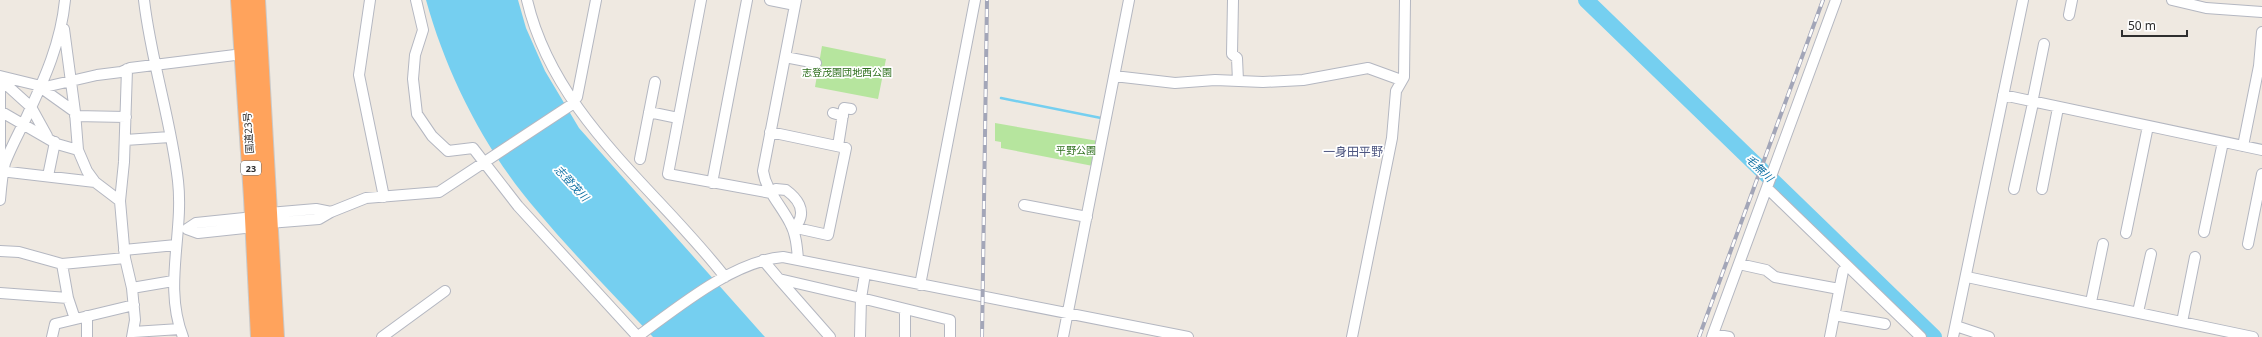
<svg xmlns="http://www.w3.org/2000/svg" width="2262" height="337" font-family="'Noto Sans','Noto Sans JP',sans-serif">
  <rect width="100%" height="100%" fill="#efe9e1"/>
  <path fill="#b6e59e" d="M822,46L886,59L878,99L815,87Z
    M995,123L1098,141L1093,166L1001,148V142L995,141Z"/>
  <path fill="#75cff0" d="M426,0H518L526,28L545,71L579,128L765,337H653C615,296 574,255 538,212C486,152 447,76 426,0Z"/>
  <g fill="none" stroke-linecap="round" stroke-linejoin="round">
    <path stroke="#75cff0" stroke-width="2.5" d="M1001,98L1101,118"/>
    <path stroke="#75cff0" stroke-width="16" d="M1586,0L1934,337"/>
    <g stroke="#b4b7c1" stroke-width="12">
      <path id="street" d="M144,0C151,61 171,120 178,181C184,234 163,286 183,337
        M370,0L359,75L384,197
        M416,0L423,30L415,55L413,79L417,114L432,136L448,151L473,148L518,206L638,337
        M527,0C554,116 656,188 725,277
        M701,0L668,174L771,193L776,189L786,190C797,198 806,210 798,223L792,227
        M770,0L795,5
        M796,0L763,171C766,191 781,205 790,223C796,234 797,247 798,259
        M1233,0L1232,54L1237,58L1238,81
        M2172,0L2206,8L2262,12
        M2069,15L2072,0
        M64,29L75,112L78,150L87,171L95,182L120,201
        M785,57L816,63
        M127,69L124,162L120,201L125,258L132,288L173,281
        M0,76L45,87L97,75L121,72L130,68L243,54
        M1114,76L1175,83L1215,80L1263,82L1303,80L1368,68L1401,80
        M0,79L31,107L47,136
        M0,83V164L3,169
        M40,87L75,112
        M2003,95L2262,150
        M2032,103L2044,44
        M0,111L57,144L78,150
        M649,112L678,118
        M833,113L843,116
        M75,116L126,117
        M770,132L846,148L828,235L792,227
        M125,140L170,137
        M838,146L844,108L851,109
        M2243,146L2259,66L2262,32
        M640,159L655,82
        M0,171L95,182
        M48,176L55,142
        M712,183L747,0
        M1767,188L1921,337
        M2014,189L2033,103
        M2042,189L2058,108
        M0,200C1,188 2,175 5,163C11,147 20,131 27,116C45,78 61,42 65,0
        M1024,205L1087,217
        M269,213L316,209L331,212
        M269,223L319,219L331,212L366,198L439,192L571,105L577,97L596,0
        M187,229L196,223L254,217
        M187,229L198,233L254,227
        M2204,232L2223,142
        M2126,233L2148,126
        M2248,244L2262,174
        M124,250L176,245
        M0,251L19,252L62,264L125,258
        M763,260L779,279
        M62,264L68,298L75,319
        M1739,264L1766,270L1775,277L1839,289
        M865,274L861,298L950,320V337
        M1967,277L2253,337
        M920,285L975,0
        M132,288L135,320L132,337
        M0,293L68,298
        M2091,302L2103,244
        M905,310V337
        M2138,312L2151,254
        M1834,315L1885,324
        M87,316V337
        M2182,322L2195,257
        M1956,326L1989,337
        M133,332L180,329
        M1713,334L1836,0
        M52,337L55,324L134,305
        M382,337L445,291
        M637,337C677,308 733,261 783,257L1188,337
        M830,337L779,279L861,298L860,337
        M1063,337L1129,0
        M1352,337L1392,138L1396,91L1404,77L1405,0
        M1712,337L1713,334L1729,337
        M1830,337L1843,271
        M1953,337L2023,0"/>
    </g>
    <g stroke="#c9c9c9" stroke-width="20">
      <path id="highway" d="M240,0L253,198L260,337
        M256,0L275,337"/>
    </g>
    <use href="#street" stroke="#fff" stroke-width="10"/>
    <use href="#highway" stroke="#ffa35c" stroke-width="18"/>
    <g stroke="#a3a6b8" stroke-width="4">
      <path id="rail" d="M982,337L987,0
        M1699,337L1823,0"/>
    </g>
    <use href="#rail" stroke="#fff" stroke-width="2.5" stroke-dasharray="8" stroke-linecap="butt"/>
  </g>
  <g text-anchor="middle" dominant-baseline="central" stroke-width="3.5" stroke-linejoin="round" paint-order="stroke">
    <rect fill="#fff" stroke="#6d6d6d" stroke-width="1" x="241" y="161" width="20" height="14" rx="3"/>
    <g font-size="9" font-weight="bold" fill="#2e2e2e">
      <text x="251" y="168">23</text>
    </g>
    <g font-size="10" fill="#2c6e1b" stroke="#fff">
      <text x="847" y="72">志登茂園団地西公園</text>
      <text x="1076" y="150">平野公園</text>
    </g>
    <g font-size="10" fill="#2e2e2e" stroke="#fff">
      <text transform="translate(248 133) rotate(-94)">国道23号</text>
    </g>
    <g font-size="11" font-style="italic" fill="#0d6fa3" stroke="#fff">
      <text transform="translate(1760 168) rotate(44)">毛無川</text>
      <text transform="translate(572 183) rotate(47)">志登茂川</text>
    </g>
    <g font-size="12" fill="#4d5680" stroke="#fff">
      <text x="1353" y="151">一身田平野</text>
    </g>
  </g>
  <path d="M2122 30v6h65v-6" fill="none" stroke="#2e2e2e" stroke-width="2"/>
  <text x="2128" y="30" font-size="12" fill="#2e2e2e" stroke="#ffffff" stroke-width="3" paint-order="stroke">50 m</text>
</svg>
